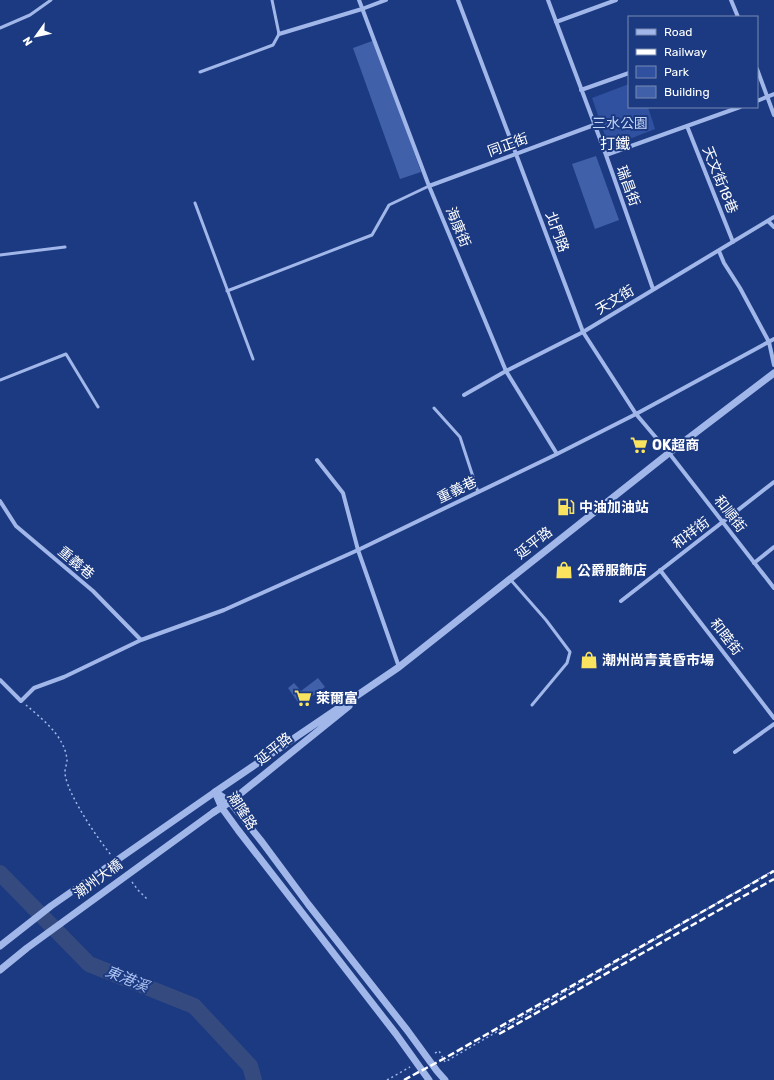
<svg xmlns="http://www.w3.org/2000/svg" width="774" height="1080" font-family="Rubik,'Noto Sans TC',sans-serif">
  <rect width="100%" height="100%" fill="#1c3a81"/>
  <path fill="#3051a0" d="M629,84V107H648L655,129L609,147L592,98Z"/>
  <g fill="none" stroke-linecap="round" stroke-linejoin="round">
    <path stroke="#354b80" stroke-width="16" d="M0,873L89,964L194,1006L250,1066L254,1080"/>
  </g>
  <path fill="#4060a9" d="M375,40L421,172L400,179L353,48Z
    M596,156L619,220L595,229L572,164Z
    M318,678L325,687L300,705L288,688L294,683L301,691Z"/>
  <g fill="none" stroke-linecap="round" stroke-linejoin="round">
    <path stroke="#a1b7ea" stroke-width="1.5" stroke-dasharray="2 3" stroke-linecap="butt" d="M26,705C42,719 65,736 67,760C67,764 65,768 65,772C65,778 68,785 70,790C80,812 96,836 111,855
      M132,882L138,890L148,900
      M435,1053L439,1051L445,1062L774,870
      M387,1080L410,1067"/>
    <path stroke="#a1b7ea" stroke-width="3" d="M0,28L30,15L51,0
      M200,72L273,45L279,34L272,0
      M195,203L253,359
      M0,255L65,247
      M227,291L372,235L389,205L429,186
      M0,380L66,354L98,407
      M434,408L460,437L478,492
      M510,579L546,620L570,652L567,663L532,705"/>
    <path stroke="#a1b7ea" stroke-width="4" d="M359,0L429,186L506,371L557,454
      M458,0L583,332L636,414L669,453L774,588
      M548,0L606,155L653,289
      M731,0L738,17
      M556,22L616,0
      M279,34L362,9L386,0
      M757,69L774,115
      M581,90L629,73
      M757,101L774,94
      M687,126L733,242
      M606,155L740,107
      M429,186L594,125
      M768,221L774,227
      M719,251L724,263L740,288L769,342L774,365
      M464,395L506,371L583,332L774,217
      M317,460L343,493L358,550L399,667
      M0,501L16,526L93,591L141,640
      M754,563L774,547
      M660,570L774,718
      M621,601L774,482
      M0,680L21,701L34,688L64,677L141,640L224,610L358,550L557,454L636,414L774,339
      M735,752L774,724"/>
    <path stroke="#a1b7ea" stroke-width="7" d="M215,792L399,667L669,453L774,373
      M215,792L230,802L262,842L308,904L407,1030L437,1071L445,1080
      M215,792L222,808L238,830L396,1034L429,1080
      M214,812L230,802L349,706"/>
    <path stroke="#fff" stroke-width="2.5" stroke-dasharray="7 3" stroke-linecap="butt" d="M499,1034L774,879
      M404,1080L445,1058L774,871"/>
    <path stroke="#a1b7ea" stroke-width="7" d="M0,946L51,906L215,792
      M0,970L27,948L214,812"/>
  </g>
  <defs>
    <g id="supermarket-bare" transform="scale(1.38)"><path d="M-6-5.5h2.5l.6 2H6L4.5 2H-2.5L-4.4-4H-6ZM-1.5 3.2a1.3 1.3 0 1 0 .1 0ZM3 3.2a1.3 1.3 0 1 0 .1 0Z" fill="#fae45f" stroke="#1c3a81" stroke-width="2.5" paint-order="stroke"/></g>
    <g id="fuel-bare" transform="scale(1.38)"><path d="M-5.5-6h7V0h2V4h1.3V-2.5L3-4.5l.8-.8L6-3V5H2.5V1h-1V6h-7ZM-4.2-4.7v3.2H.2V-4.7Z" fill="#fae45f" stroke="#1c3a81" stroke-width="2.5" paint-order="stroke"/></g>
    <g id="shop-bare" transform="scale(1.38)"><path d="M-5-2.5h2.3a2.7 3.5 0 0 1 5.4 0H5L5.5 6h-11ZM-1.5-2.5h3a1.5 2.3 0 0 0-3 0Z" fill="#fae45f" stroke="#1c3a81" stroke-width="2.5" paint-order="stroke"/></g>
  </defs>
  <g fill-rule="evenodd">
    <use href="#supermarket-bare" x="639" y="445"/>
    <use href="#fuel-bare" x="566" y="507"/>
    <use href="#shop-bare" x="564" y="570"/>
    <use href="#shop-bare" x="589" y="660"/>
    <use href="#supermarket-bare" x="303" y="698"/>
  </g>
  <g text-anchor="middle" dominant-baseline="central" stroke-width="4" stroke-linejoin="round" paint-order="stroke">
    <g font-size="14" fill="#c5d5f7" stroke="#1c3a81">
      <text x="620" y="123">三水公園</text>
    </g>
    <g font-size="14" fill="#fff" stroke="#1c3a81">
      <text transform="translate(508 145) rotate(-20)">同正街</text>
      <text transform="translate(720 180) rotate(68)">天文街18巷</text>
      <text transform="translate(628 186) rotate(70)">瑞昌街</text>
      <text transform="translate(458 227) rotate(67)">海康街</text>
      <text transform="translate(557 232) rotate(70)">北門路</text>
      <text transform="translate(615 300) rotate(-31)">天文街</text>
      <text transform="translate(457 490) rotate(-26)">重義巷</text>
      <text transform="translate(730 514) rotate(52)">和順街</text>
      <text transform="translate(691 533) rotate(-37)">和祥街</text>
      <text transform="translate(534 543) rotate(-38)">延平路</text>
      <text transform="translate(76 563) rotate(40)">重義巷</text>
      <text transform="translate(726 637) rotate(52)">和睦街</text>
      <text transform="translate(274 749) rotate(-39)">延平路</text>
      <text transform="translate(242 811) rotate(57)">潮隆路</text>
      <text transform="translate(98 879) rotate(-36)">潮州大橋</text>
    </g>
    <g font-size="14" font-weight="bold" fill="#fff" stroke="#1c3a81" text-anchor="start">
      <text x="652" y="445">OK超商</text>
      <text x="579" y="507">中油加油站</text>
      <text x="577" y="570">公爵服飾店</text>
      <text x="602" y="660">潮州尚青黃昏市場</text>
      <text x="316" y="698">萊爾富</text>
    </g>
    <g font-size="15" fill="#fff" stroke="#1c3a81">
      <text x="615" y="144">打鐵</text>
    </g>
    <g font-size="15" font-style="italic" fill="#acc2f1" stroke="#1c3a81">
      <text transform="translate(127 979) rotate(22)">東港溪</text>
    </g>
  </g>
  <rect x="628" y="16" width="130" height="92" fill="#1c3a81" stroke="#7789b3"/>
  <rect x="636" y="29" width="20" height="6" fill="#a1b7ea" stroke="#7789b3"/>
  <text x="664" y="36" font-size="12" fill="#ffffff">Road</text>
  <rect x="636" y="49" width="20" height="6" fill="#ffffff" stroke="#7789b3"/>
  <text x="664" y="56" font-size="12" fill="#ffffff">Railway</text>
  <rect x="636" y="66" width="20" height="12" fill="#3051a0" stroke="#7789b3"/>
  <text x="664" y="76" font-size="12" fill="#ffffff">Park</text>
  <rect x="636" y="86" width="20" height="12" fill="#4060a9" stroke="#7789b3"/>
  <text x="664" y="96" font-size="12" fill="#ffffff">Building</text>
  <g transform="translate(36 36) rotate(237)" stroke="#1c3a81" stroke-width="3" paint-order="stroke">
  <path d="M0-3L7 15L0 10L-7 15Z" fill="#ffffff"/>
  <text y="-6" font-size="11" font-weight="bold" text-anchor="middle" fill="#ffffff">N</text>
  </g>
</svg>
